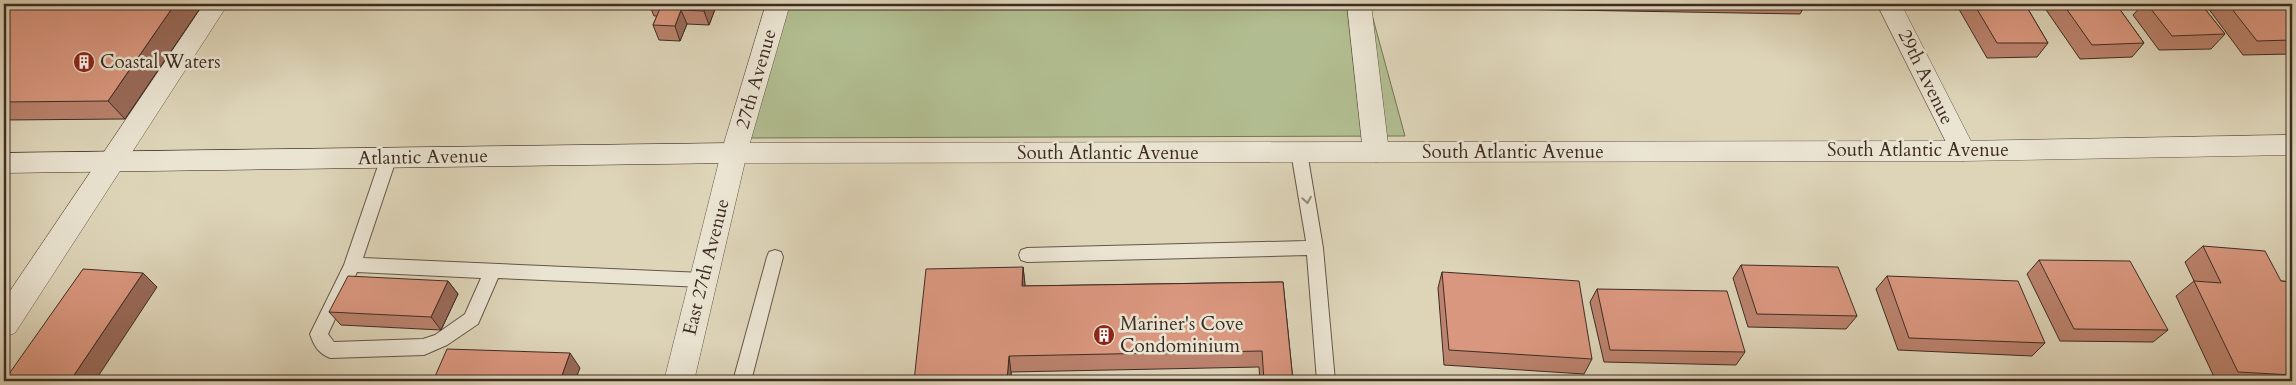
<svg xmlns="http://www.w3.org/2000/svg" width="2296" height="385" font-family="Cardo,serif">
  <rect width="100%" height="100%" fill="#ded5b9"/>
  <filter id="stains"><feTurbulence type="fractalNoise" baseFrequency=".004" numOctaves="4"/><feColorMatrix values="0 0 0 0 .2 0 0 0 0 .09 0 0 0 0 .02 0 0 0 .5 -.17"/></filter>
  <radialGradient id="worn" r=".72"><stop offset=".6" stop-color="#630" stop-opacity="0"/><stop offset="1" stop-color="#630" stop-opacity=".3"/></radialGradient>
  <path fill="#b1bd90" stroke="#77745a" d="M775,4H1369L1405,136L745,138Z"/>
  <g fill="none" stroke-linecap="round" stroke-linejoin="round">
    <g stroke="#655649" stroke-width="2">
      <path id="service" d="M1299,146L1305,148L1307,152L1323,248L1335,381H1317L1307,255L1027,262L1021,260L1019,255L1021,250L1027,248L1306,241L1291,152L1293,148Z
        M389,151L395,153L397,157L363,258L703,273L709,275L712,280L709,285L703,287L498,278L478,324L447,345L424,355L330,358C318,353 314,346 310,334L344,265L381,157L383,153ZM357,272L481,278L465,314L435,335L423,339L334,342L328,334Z
        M775,250L781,252L783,257L751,381H733L767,257L769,252Z"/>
    </g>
    <g stroke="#655649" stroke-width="1">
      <path id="minor" d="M204,4H228L15,333L4,337V300Z
        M766,4H790L747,153L694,381H664L721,153Z
        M1347,4H1371L1389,152L1385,159L1376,162L1367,159L1363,152Z
        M1877,4H1901L1976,151L1972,158L1963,161L1954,158Z"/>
    </g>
    <g stroke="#655649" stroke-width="1">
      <path id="tertiary" d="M2292,135V155L1963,161L734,163L725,160L721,153L725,146L734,143L1963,141Z"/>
    </g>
    <g stroke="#3d2c24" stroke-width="1">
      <path id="secondary" d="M734,143L743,146L747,153L743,160L734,163L4,173V153Z"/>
    </g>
    <use href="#service" fill="#eae4d2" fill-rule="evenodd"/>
    <use href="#minor" fill="#eae4d2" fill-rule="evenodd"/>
    <use href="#tertiary" fill="#eae4d2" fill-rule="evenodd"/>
    <use href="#secondary" fill="#eae4d2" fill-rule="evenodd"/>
  </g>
  <path fill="#bb826d" stroke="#3d2c24" d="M4,4H203L125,119L4,120Z
    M582,4H602L596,9Z
    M649,4H717L709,25L687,24L680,41L659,40L653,25L657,16H654Z
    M1449,4H1806L1800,14L1450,8Z
    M1956,4H2025L2048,43L2037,57L1987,58Z
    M2042,4H2116L2144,43L2132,57L2080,59Z
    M2143,4H2201L2225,34L2211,49L2159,50L2133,15Z
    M2205,4H2292V54L2243,55Z
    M2203,246L2281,281L2292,282V381H2216L2176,296L2194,281L2185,262Z
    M2039,260L2168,330L2153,342L2060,341L2027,274Z
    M1741,265L1857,316L1846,329L1748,327L1733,278Z
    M1023,267L1025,286L1283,282L1293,381H1260L1259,367L1011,372V381H899H914Z
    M1442,272L1592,359L1584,374L1444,365L1438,288Z
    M1887,276L2045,343L2032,356L1898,350L1876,289Z
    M448,281L458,294L441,330L341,325L329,312Z
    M1597,289L1745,352L1736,365L1604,362L1590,302Z"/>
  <path fill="#996a59" stroke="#3d2c24" d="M175,4H203L125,119L108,101Z
    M594,4H602L596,9Z
    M707,4H717L709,25L704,11Z
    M681,10L687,24L680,41L675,26Z
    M1023,267L1025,284L1024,303L1022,286Z
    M143,273L157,287L95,381H70Z
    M448,281L458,294L441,330L431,317Z
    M570,353L580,368L575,381H560Z
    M1009,356L1011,372V381H1007Z"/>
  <path fill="#da977f" stroke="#3d2c24" d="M4,4H175L108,101L4,102Z
    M662,4H707L704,11L681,10L675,26L653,25Z
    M1974,4H2025L2048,43H1997Z
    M2063,4H2116L2144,43L2092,45Z
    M2147,4H2201L2225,34L2172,36Z
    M2228,4H2292V40L2257,41Z
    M2203,246L2265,251L2281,281L2292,282V365L2288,364L2292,371V375L2238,372L2194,281L2221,283Z
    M2039,260L2130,261L2168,330L2074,329Z
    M1741,265L1838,267L1857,316L1757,314Z
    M1023,267L1022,286L1283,282L1293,381H1264L1262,351L1009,356L1007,381H899H914L926,269Z
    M83,269L143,273L70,381H4Z
    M1442,272L1579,281L1592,359L1449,350Z
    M348,276L448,281L431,317L329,312Z
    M1887,276L2018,281L2045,343L1909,338Z
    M1597,289L1727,291L1745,352L1610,350Z
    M447,349L570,353L560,381H433Z"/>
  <defs><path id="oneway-chevron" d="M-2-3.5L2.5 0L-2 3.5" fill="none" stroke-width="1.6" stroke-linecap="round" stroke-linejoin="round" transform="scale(1.25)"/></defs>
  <use stroke="#94887b" href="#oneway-chevron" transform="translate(1307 200) rotate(80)"/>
  <defs>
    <g id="building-disc" transform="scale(1.125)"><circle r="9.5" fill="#8f2418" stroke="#eae4d2"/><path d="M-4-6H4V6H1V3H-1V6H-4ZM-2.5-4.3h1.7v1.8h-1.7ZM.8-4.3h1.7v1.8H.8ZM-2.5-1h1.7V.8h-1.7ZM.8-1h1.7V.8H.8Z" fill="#fff"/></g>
  </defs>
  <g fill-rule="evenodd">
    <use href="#building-disc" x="84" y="62"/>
    <use href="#building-disc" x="1104" y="335"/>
  </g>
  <g text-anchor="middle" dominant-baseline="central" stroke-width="5" stroke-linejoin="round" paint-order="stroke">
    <g font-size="19" fill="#3d2c24" stroke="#eae4d2" text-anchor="start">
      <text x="100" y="62">Coastal Waters</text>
      <text x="1120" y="324">Mariner's Cove<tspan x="1120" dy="22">Condominium</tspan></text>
    </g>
    <g font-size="19" fill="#3d2c24" stroke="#eae4d2">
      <text transform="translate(1926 77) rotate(64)">29th Avenue</text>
      <text transform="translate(756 79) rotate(-74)">27th Avenue</text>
      <text x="1918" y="150">South Atlantic Avenue</text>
      <text x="1513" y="152">South Atlantic Avenue</text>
      <text x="1108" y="153">South Atlantic Avenue</text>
      <text transform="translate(423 157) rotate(-1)">Atlantic Avenue</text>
      <text transform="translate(706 267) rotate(-76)">East 27th Avenue</text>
    </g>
  </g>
  <rect width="2296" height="385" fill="none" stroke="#ded5b9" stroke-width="20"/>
  <rect x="5" y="5" width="2286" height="375" fill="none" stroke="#3d2c24" stroke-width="2.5"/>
  <rect x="10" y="10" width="2276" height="365" fill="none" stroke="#3d2c24"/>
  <rect width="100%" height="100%" filter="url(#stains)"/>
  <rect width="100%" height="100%" fill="url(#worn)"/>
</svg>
